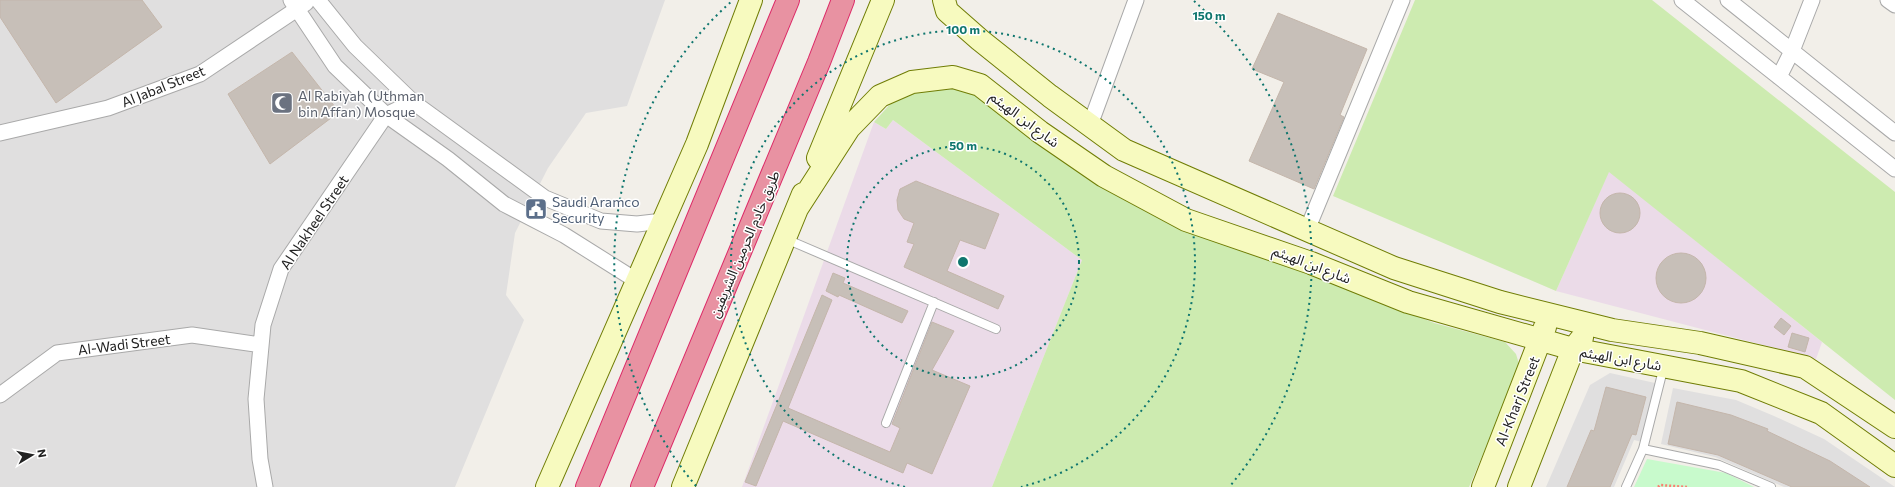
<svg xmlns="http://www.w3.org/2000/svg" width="1895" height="487" font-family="Commissioner,'Noto Sans Arabic',sans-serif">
  <rect width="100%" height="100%" fill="#f2efe9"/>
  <path fill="#e0dfdf" d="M0,0H665L627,106L586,113L548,168L515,233L506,295L524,320L455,487H0Z
    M1610,373L1655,383L1642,442L1634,440L1614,487H1546L1590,385Z
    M1673,388L1736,400L1774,416L1824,439L1895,487H1784L1715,457L1661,444Z"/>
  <path fill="#ebdbe8" d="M893,120L1082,260L992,487H742L874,122L886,129Z
    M1609,171L1822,342L1816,359L1556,291Z"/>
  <path fill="#cdebb0" d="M1415,0H1652L1895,192V400L1609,172L1556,291L1333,196Z
    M929,87L953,88L973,93L1088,176L1434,323L1505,342L1516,354L1520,367L1469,487H992L1082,260L893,120L886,129L874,122L893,101Z"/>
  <path fill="#c8facc" d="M1647,459L1726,473L1754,487H1634Z"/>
  <path fill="#c7bfb8" stroke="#c4b6ab" d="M0,0H142L162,27L56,103L0,17Z
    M1278,13L1367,49L1340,115L1344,117L1314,189L1249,161L1284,82L1252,69Z
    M292,52L339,112L270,164L228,94Z
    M916,181L999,214L985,249L960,240L947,271L1004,296L998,309L904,267L914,244L907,242L914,223L904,219L898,210L897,200L900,189Z
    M1600 213a20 20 0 1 1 40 0a20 20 0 1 1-40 0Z
    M1656 278a25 25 0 1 1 50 0a25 25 0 1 1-50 0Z
    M833,273L845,278L843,283L908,311L902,323L839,295L838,297L826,291Z
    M822,295L832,300L788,408L890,452L900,428L892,424L932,322L954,331L932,370L970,386L932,474L907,463L903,473L783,421L756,486L745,482Z
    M1781,318L1791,326L1784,335L1774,327Z
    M1792,333L1809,338L1805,352L1788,347Z
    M1606,387L1646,397L1636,435L1632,434L1610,487H1567L1591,430L1594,431Z
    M1677,402L1731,415L1768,429L1767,431L1830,461L1870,487H1792L1718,455L1668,444Z"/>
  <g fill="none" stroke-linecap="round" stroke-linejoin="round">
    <g stroke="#a9a9a9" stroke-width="10">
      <path id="lane" d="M786,239L996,329
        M886,423L934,302
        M1643,449L1719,465L1771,487
        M1626,487L1643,449L1664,366"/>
    </g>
    <g stroke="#a9a9a9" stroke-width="17">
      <path id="street" d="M291,0L335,66L386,115L448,159L504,204L564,235L637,281
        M318,0L355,46L413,102L545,198L601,221L637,224L663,221
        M1682,0L1895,169
        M1728,0L1895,133
        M1888,0L1895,5
        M1779,77L1792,51L1812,0
        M1090,125L1136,0
        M0,133L108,108L200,74L306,3
        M1307,230L1402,0
        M0,395L57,353L192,335L261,345
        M265,487L260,459L256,399L263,325L281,269L386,115L413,102"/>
    </g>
    <g stroke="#707d05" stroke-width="24">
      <path id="secondary" d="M944,0L947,11L980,40L1050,96L1124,150L1394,268L1500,302L1612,330L1700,343L1805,367L1895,427
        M818,158L883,0
        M798,207L849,128L880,96L912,82L953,77L980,85L1040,132L1104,176L1186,220L1311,263L1408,302L1573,349L1741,381L1821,413L1895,466
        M547,487L697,144L751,0
        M683,487L803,194
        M1483,487L1545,327
        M1519,487L1573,349L1582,338"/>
    </g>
    <g stroke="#dc2a67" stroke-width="24">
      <path id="highway" d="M587,487L788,0
        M642,487L819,62L843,0"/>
    </g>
    <path stroke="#fa8072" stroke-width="2.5" stroke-dasharray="2 2" stroke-linecap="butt" d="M1658,487L1660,485L1687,487"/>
    <use href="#lane" stroke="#fff" stroke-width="8"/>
    <use href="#street" stroke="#fff" stroke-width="15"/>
    <use href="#secondary" stroke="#f7fabf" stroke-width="22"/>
    <use href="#highway" stroke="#e892a2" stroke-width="22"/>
  </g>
  <g fill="none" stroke="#0f766e" stroke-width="2" stroke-dasharray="2 4">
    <circle cx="963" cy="262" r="116"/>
    <path d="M905 487A232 232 0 1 1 1021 487"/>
    <path d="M696 486A348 348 0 0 1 732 1M1194 1A348 348 0 0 1 1230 486"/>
  </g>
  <defs>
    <g id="mosque-square" transform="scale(1.15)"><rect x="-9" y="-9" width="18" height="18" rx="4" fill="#6b7280" stroke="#fff"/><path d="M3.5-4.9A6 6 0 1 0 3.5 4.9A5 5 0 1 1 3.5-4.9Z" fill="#fff"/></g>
    <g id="civic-square" transform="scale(1.15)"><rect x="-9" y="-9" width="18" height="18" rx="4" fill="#5c6f8a" stroke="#fff"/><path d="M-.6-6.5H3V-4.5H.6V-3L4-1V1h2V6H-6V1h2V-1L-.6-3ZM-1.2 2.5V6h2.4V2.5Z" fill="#fff"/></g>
  </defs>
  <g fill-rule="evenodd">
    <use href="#mosque-square" x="282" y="103"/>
    <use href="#civic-square" x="536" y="209"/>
  </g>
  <g text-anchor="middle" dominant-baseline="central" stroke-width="3" stroke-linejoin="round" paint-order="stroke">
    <g font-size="14" fill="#222" stroke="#fff">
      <text transform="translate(163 86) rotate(-22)">Al Jabal Street</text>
      <text transform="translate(1025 119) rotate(37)">شارع ابن الهيثم</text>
      <text transform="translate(314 222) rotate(-56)">Al Nakheel Street</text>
      <text transform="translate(744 244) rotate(-67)">طريق خادم الحرمين الشريفين</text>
      <text transform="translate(1312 264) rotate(21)">شارع ابن الهيثم</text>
      <text transform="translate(124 344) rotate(-7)">Al-Wadi Street</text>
      <text transform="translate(1621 358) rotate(10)">شارع ابن الهيثم</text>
      <text transform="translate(1517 401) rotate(-68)">Al-Kharj Street</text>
    </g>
    <g font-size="14" fill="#5b616d" stroke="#fff" text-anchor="start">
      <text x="298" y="95">Al Rabiyah (Uthman<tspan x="298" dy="16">bin Affan) Mosque</tspan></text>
    </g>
    <g font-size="14" fill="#4e5e75" stroke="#fff" text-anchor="start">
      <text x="552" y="201">Saudi Aramco<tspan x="552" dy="16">Security</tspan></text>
    </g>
  </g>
  <circle cx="963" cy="262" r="6" fill="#0f766e" stroke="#fff" stroke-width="2"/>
  <g font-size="12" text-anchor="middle" font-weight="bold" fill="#0f766e" stroke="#fff" stroke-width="3" stroke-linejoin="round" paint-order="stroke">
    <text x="1209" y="20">150 m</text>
    <text x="963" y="34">100 m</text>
    <text x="963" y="150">50 m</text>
  </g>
  <g transform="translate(32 455) rotate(80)" stroke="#ffffff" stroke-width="3" paint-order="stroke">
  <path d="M0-3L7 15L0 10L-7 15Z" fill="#222222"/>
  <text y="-6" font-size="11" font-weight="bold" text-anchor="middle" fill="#222222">N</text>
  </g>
</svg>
